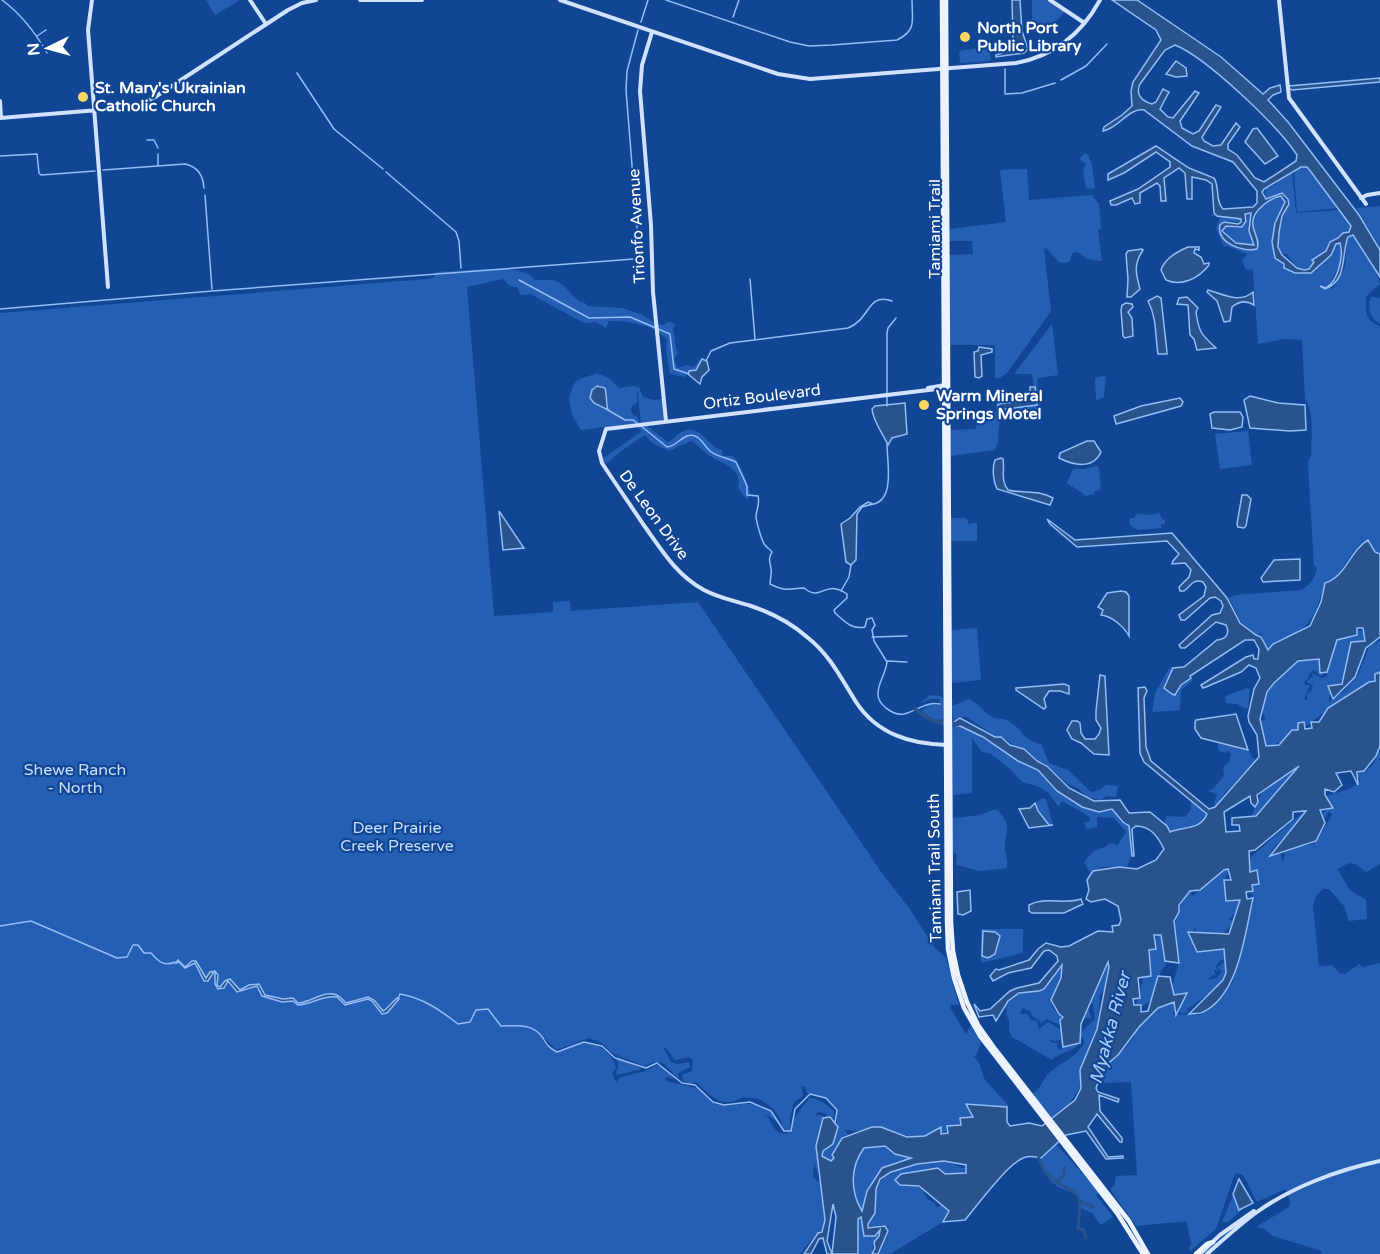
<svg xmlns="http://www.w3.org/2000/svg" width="1380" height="1254" font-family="'Varela Round',sans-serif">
  <rect width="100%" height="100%" fill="#114695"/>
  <path fill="#245fb4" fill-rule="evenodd" d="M206,0H240L215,15Z
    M1032,0H1049L1065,12L1054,23L1037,33L1032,20Z
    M986,47L990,53L991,61L960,63L959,51Z
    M1085,153L1088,155L1092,165L1095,188L1086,189L1083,170L1086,164L1079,159Z
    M1302,167H1306L1338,208L1297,212L1294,172Z
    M1027,169L1029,200L1092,195L1099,204L1101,229L1098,230L1102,261L1087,259L1077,252L1072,253L1070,261L1065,263L1059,262L1047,249L1044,248L1051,311L1008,372L1000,378H995V345H950L949,255L973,254L972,241H949L950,229L1006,222L1000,170Z
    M1292,170L1296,213L1340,210L1351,226L1350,230L1328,243C1330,253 1321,256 1314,258L1315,261C1305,277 1294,266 1287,254H1282C1274,239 1281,217 1290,204L1288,197L1282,193L1266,198L1265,187L1274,185Z
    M1279,196L1283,197L1286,202C1275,223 1263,245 1285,264L1284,267L1300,274L1311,272L1329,256L1336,245L1340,242L1342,244L1341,262L1329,285L1330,288L1333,289L1345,267L1347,240L1354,233C1361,243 1380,276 1380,285H1378L1366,297C1365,310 1365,322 1380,326V553L1374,550L1368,541H1363C1351,553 1343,568 1334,581L1325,584C1315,610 1317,620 1292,637C1290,638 1286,638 1283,638C1277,640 1272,644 1268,649L1265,646L1261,633L1257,635L1241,622L1229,598L1235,595L1300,590C1310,587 1315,577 1317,568L1314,566L1308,466L1309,459L1311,457C1311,439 1315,414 1305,399L1302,340L1284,339L1258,344L1253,270L1252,269L1246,270L1242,261L1247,254L1227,246L1224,247L1216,228L1220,218L1210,215L1215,214L1242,219L1240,222L1224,221L1220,225V231L1231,245L1255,249L1258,248C1259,241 1256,235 1254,229C1252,213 1265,201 1279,196Z
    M1380,206V247L1356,208Z
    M1252,212L1249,228L1250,236L1255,244C1240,247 1232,241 1223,229L1225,227L1245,224L1247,218L1244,214Z
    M508,268L529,274L535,280C543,281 553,278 560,283C570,289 573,301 584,302L587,306L622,308L640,314L654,322L655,330C641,323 625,321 609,321L606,328L596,322L584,323L530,294L521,295L517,287L510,286L503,279L467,287L494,616L553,612V602L570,601L571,611L698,602L882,873L909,908L935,948L946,958L959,1005H950L951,1009L966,1034L971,1025L981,1043L976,1056L973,1055L979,1063L985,1080L1009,1106L995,1117L988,1112L978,1114L984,1110L979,1104L977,1105L981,1109L974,1113L975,1125L966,1124L946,1131L940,1135L926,1137H913L877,1127L859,1131L845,1130L848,1135L843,1136L833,1151L836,1157L835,1160L830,1161L821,1155V1152C824,1148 829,1146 832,1142C836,1137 837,1129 837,1123C838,1098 829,1099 807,1093L806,1087L801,1086L803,1096L794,1102L790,1118V1130L787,1131L783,1128C781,1115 770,1104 758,1099C752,1097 749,1099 743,1097C721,1110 712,1096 696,1082L691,1084L683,1081L682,1075L692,1071L693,1060L689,1057L675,1060L667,1049L663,1047L671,1062L677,1064L689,1062L690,1067L678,1073L679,1080C666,1067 665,1056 644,1066L612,1053L602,1043L589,1038L556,1050L539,1032L538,1033L550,1049L556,1052C563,1050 571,1044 579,1043C596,1041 612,1051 616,1068L612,1074L616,1082L621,1077L642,1072L658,1065L667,1070L675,1079L666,1077V1081L701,1089C706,1096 710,1103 719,1105C738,1108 748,1098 767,1110C773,1113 777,1118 780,1124H779L769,1116L763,1115L768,1117C772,1127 780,1139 791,1131L793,1120L809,1098C818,1097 827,1105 834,1111C834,1121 832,1132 827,1140L829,1128L826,1114L819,1112L814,1115H821L824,1117L821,1122L824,1126L821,1136L823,1137C811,1151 818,1152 824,1166L823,1169L817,1171L814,1163L813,1176L816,1180L821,1183V1180L823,1184L821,1197L825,1208L823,1212L825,1221L824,1228L817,1233L800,1254H0V313L428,279L433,278L436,272Z
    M1371,297L1380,298V324C1370,318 1367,307 1371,297Z
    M669,322L675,324L673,330C676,338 674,346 678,353L674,359L678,368L686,365L694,367L699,360L702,359L696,370L689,371L685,377L670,374L666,349L667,339L657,331L656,324L663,325Z
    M1052,324L1058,375L1039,378L1037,380L1040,409L1003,413C996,427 1001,438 995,450L950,456V430L976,429L977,414L996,412V404H998L999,409L1037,405L1032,374H1014Z
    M597,373L609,378L619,388L634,386L639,387L643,397L654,400L662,399L665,420L641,423L637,387V403L632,406L631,411L633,415L638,417L639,423L581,430L572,415L569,397L574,384L578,380ZM600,385L607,394V410L590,398L593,389Z
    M1106,376L1104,397L1096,400L1095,379L1097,377Z
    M646,425L668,442C674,440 678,433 684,431C700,423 709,448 722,450L723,456C726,456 729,455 732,456C738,458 752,490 750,496C750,497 748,498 747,500L738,488C743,468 723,464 710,456C703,451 698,445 691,441L669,451L652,443L645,435L621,451L606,464L602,459L641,432L638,428L639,426Z
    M1248,431L1252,465L1220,469L1215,434Z
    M1097,466L1099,467L1101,490L1095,491L1094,494L1086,496L1067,483L1073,469H1085Z
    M1159,513L1163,520L1166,519L1164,525L1160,524L1162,528L1137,530L1129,524L1130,518H1134L1137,514L1151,515Z
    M951,518H967L968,524L977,523V541H951Z
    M1376,619L1342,680L1330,694L1329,702L1344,691L1358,675L1373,638L1376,644L1380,640V676L1353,691L1302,729L1266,750L1265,737L1256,714L1262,713L1260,721L1265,720L1264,714L1261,711C1269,685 1288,656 1318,659L1323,675L1321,676L1314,670L1309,674V677L1304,682L1305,685H1310L1304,699L1307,700V694L1311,691L1313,685L1306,682L1313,676L1312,673L1322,678L1327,676C1321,659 1333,644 1345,630L1364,631Z
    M977,628L981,680L952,683L951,630Z
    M1170,667H1174L1163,687L1172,695H1177L1182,685L1192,678L1193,680L1181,690L1180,710L1152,712L1155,693Z
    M1247,688L1250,689L1248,707L1246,709L1237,704L1226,703L1225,696Z
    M930,695L941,696L943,699V720L933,719L921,711L930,704L940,705L939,699H931L922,703L921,702Z
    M969,699C978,703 984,712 992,717C997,720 1004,717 1010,722C1026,732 1019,738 1041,744L1049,763L1068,770L1091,792L1100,790L1106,785L1118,786L1116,797L1106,796L1102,800C1089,798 1087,798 1078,788L1069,785L1045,763L1036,760L1026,749L1012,744L1004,738L995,736L965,716L954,721L952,706Z
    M961,725L1030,764L1098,810L1102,812L1113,808C1117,817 1119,821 1129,824L1131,856L1127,867H1102L1090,873L1084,862L1094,851L1107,846L1108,844L1113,843L1117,846L1126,832L1114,818L1097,817V827L1086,829L1084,822H1089L1090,818C1082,810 1072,808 1063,801L1058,806L1049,793L1037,786L1022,782L1010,769L991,754L982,752L972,738V793L953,795L952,727Z
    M1380,742V864L1366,872C1352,862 1354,860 1337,869L1350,890L1366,900L1367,919L1349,921L1344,906L1329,889H1323L1316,896L1313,905L1319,966L1332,965L1339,973L1345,974L1359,964L1363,967L1380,963V1160L1325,1176L1287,1192L1285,1189L1257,1202L1243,1175L1237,1173L1234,1176L1216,1229L1190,1251L1189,1247L1191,1245L1187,1221L1136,1226L1110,1189L1114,1186L1116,1176L1137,1175L1131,1082L1100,1083L1099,1080L1110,1059L1119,1050L1125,1048L1133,1038L1137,1027L1166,1001L1175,1002L1176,1010L1172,1014L1192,1015L1221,996L1233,982V969L1237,964C1236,953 1237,937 1241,926C1247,911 1260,908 1249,888L1259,883L1250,875L1248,864L1252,856L1308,808L1296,832L1285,836L1271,851L1270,854H1281L1282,861L1284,860L1285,851L1291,843L1302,846L1314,844L1332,815L1329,811L1326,817H1322L1321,815L1326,811L1327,796C1339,791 1353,791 1360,780L1356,774C1377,769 1375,760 1380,742Z
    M1218,743L1248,750L1252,757L1256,760L1224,794L1216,806L1214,803L1217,794L1208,791L1213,789L1224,776L1223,767L1229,762L1231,754L1228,751L1224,753L1218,750Z
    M1300,765L1306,770L1250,821L1259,798L1270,778Z
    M1042,798L1046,799L1053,825H1049L1038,811L1035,803Z
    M1191,800L1207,813C1198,834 1184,823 1170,832L1165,823L1166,816L1185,817C1192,810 1191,810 1191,800Z
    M992,810H998C1014,830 1004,830 1005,850C1006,856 1008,861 1007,868L980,871L956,865L957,855L953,852V818C966,817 980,816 992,810Z
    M1227,868L1230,869C1223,877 1222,893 1228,900H1241L1237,911L1229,919L1234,922L1220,937L1197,934L1195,928L1192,935L1196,945L1191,947L1222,949L1229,961L1221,960L1215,967L1220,971L1214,970L1216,976L1213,975L1207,980L1217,978L1222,971L1217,967L1221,965L1223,962L1226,963L1225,972L1228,977L1220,992C1206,993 1197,1003 1186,1010L1190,1011L1183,1014L1179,1011L1180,999L1173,998L1171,990L1179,962L1175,923L1181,906L1190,890H1194L1191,893L1192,896Z
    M1167,926L1163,954L1166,958V965L1160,973L1152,1000L1141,1007L1135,1006C1145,985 1146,938 1167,926Z
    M981,929H1023V953L981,963ZM983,931H991L999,942L995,955L984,958L982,954Z
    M1108,960L1110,962L1106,975V987L1100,995L1098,1025L1082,1063V1084L1070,1103L1054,1120L1032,1094C1042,1088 1042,1079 1050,1072C1064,1061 1073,1059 1084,1044V1040L1071,1027L1072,1020L1070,1017H1082L1088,1007L1091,1018L1076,1019L1080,1022L1077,1031L1080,1033L1095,1019L1093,1004L1083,997V994L1084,993L1092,995L1095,969L1097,967L1102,969Z
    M1063,965L1059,982L1051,1003L1055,1011L1062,1016L1063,1024H1057L1047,1019L1041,1023L1039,1020L1033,1017L1030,1011L1022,1008L1020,1014H1027L1031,1020L1037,1021L1039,1029L1048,1022L1062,1030L1066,1042L1061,1045V1040L1053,1041L1051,1039L1050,1040L1051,1042L1057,1043L1058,1050L1072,1043L1080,1042C1075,1052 1060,1052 1052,1060L1012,1037L1009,1030V1020L1006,1015L1007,1010L1003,1006L1021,992L1048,983Z
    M617,1056L642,1069L617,1075L616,1072L618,1067Z
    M882,1144L915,1156L892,1163L880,1171L871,1183L865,1196L864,1218C851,1192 845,1173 862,1147Z
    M1056,1144L1100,1193L1096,1195L1113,1217L1101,1225L1092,1213L1078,1207V1198C1072,1190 1060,1190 1053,1183C1046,1176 1041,1166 1037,1157L1041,1158Z
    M946,1161L963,1168L971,1167C952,1186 920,1163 896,1178C907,1185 922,1182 926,1198L934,1203L937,1207L944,1204L957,1220L943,1222L890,1254H879L889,1232L887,1227L883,1225L870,1229L868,1223L872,1218L877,1184C899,1165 916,1162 946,1161Z
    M1380,1162V1254H1320L1322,1251L1273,1236L1264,1229L1256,1227L1289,1207L1290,1203L1288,1195L1340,1173Z
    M1234,1193L1239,1210H1242L1228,1222H1222Z
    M859,1217L862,1219L864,1233L879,1228L881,1231L880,1235L874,1241L872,1254H858L856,1226Z"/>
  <path fill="#2a528c" stroke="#92bdf6" stroke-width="1.5" fill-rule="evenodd" d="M1012,0H1020L1022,31L1028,49L1024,53L996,57V55C1005,53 1010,49 1013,40Z
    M1112,0H1137L1221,57L1263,94L1270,88L1280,85L1281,92L1273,95L1268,100L1288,122L1359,215L1380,250V277L1353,235L1348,237C1341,254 1348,281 1325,289L1320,286L1326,288C1338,281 1344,256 1340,243L1336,244L1331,255L1311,273H1295L1284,268V264L1275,258L1272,242L1275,223L1285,202L1281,196C1270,198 1254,210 1253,221C1251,231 1261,239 1257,249C1242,253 1216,242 1220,225L1224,222L1238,224L1241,222V219L1217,216L1214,213L1212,184L1206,180L1192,177V199H1187L1185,173L1179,168L1164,178L1166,201H1161L1160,186L1157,183L1140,193V203L1135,204L1132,198L1116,205H1111L1110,201L1138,189L1170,167V162L1156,152L1124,173L1108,180V174L1156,146L1189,168L1214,178C1220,187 1215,201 1223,209L1253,207L1257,203V191L1233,162L1192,146L1144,110C1129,107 1118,129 1103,131L1104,127L1122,115L1132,106L1131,91L1133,82L1161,40L1156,30ZM1175,45C1207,58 1278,126 1297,155L1296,161L1264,182L1255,178L1237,155L1228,149V144L1240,127L1236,123L1221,145L1213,146L1204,141L1202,137L1221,107L1216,105L1199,131L1193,134L1182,128L1180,121L1199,93L1195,91L1173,118L1168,117L1160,109L1169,92L1163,89L1156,102L1152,104C1142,101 1135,95 1140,84L1165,50ZM1301,167H1307L1311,172L1351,226L1349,232L1343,233L1338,238L1330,242L1326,251L1312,260L1314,262L1309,269L1304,270L1297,268L1282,255L1278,247L1279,232L1282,216L1289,204L1288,199L1282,193L1266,199L1262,192L1264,189ZM1251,213L1249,231L1254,245L1236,243L1222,231L1226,226L1242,227L1246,221L1245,214Z
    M1176,61L1186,68L1187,76L1176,77L1166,74Z
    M1380,78V82L1292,90L1289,88V86Z
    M1257,128L1278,156L1265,164L1245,142L1253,129Z
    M1188,247H1199V250L1195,249L1194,253L1201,257L1204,264L1209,263V265C1199,278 1182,287 1166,280L1161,270C1165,258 1177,252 1188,247Z
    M1142,249L1143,250C1133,265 1136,274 1140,289L1131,297H1127L1128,279L1126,254L1128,251Z
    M1208,290C1223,294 1239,304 1253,292L1254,305C1246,300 1239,301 1232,307L1230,321L1224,322L1217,301L1207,292Z
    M1157,296L1161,298L1167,352V354H1158C1155,335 1157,318 1148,301Z
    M1187,297L1198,308L1196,312C1199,333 1201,334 1216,348L1197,350L1194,339L1190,335L1188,305L1177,304L1179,298Z
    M1126,303L1132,304L1133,307L1128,312L1132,318L1133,336L1125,338L1123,336L1121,310L1122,305Z
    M979,347L992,349V352L981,355L982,376L979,378L975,377L974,352L978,351Z
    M702,359L707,361L709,370L702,377L700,384L688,374L689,371L696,370Z
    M597,386L605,388C607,395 606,405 608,410L594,403L590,398L592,390Z
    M1030,387H1035L1037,405L999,410L998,404L1030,400Z
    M1250,396L1278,403L1305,405L1306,430L1290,431L1250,428L1244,400Z
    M1180,398L1183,402L1181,406L1116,424L1114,416L1141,406Z
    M905,403L907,434L892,438L888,445C883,434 873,421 872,409L875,406Z
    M1214,412H1240L1243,417L1242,427L1230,430L1212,428L1210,414Z
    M1087,441H1094L1101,452C1093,470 1073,465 1059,458L1060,453Z
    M1001,458L1003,459C1005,471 1000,479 1008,490C1023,494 1037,489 1053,498L1050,505L997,489C993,481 992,468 995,460Z
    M1242,495H1247L1251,499L1246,526L1244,528L1238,527L1237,524Z
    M868,502L873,504L862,507L857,514L856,560L851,565L846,562L841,524L850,518L860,507Z
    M499,511L524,548L503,550Z
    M1047,519L1075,540L1172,533L1227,598L1240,623L1256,635L1261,637L1268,650L1273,644L1310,626L1321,602L1325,583C1346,577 1350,550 1368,540L1375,552L1380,554V637L1366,648L1355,677L1333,699L1328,686L1342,684L1351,642L1365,641L1363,628H1357V635L1337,640L1327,672L1320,673L1319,659L1298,661L1274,683L1267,692L1260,719L1266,746L1279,745L1292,730H1298V723L1304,722L1305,729L1312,728L1311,722H1319L1328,708L1369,682L1375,681V674L1380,672V746L1376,756L1364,771L1357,772L1358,785L1351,771L1336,773L1342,785L1334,792L1325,789V795L1333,808L1320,810L1325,823L1316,841L1270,856L1306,811L1293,812V819L1255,850L1249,851L1250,872L1257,870L1259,884L1252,885L1253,891L1246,892L1247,899L1253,898C1245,933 1239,995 1203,1012C1200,1014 1193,1013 1189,1014L1223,980L1226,973L1224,949L1197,952L1188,932L1229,934L1240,900L1226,901L1224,880H1231L1228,869L1224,870L1200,890L1190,891L1179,905V912L1174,921L1179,963L1165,961L1161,935H1154L1156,949L1149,950L1151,976L1138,978L1140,998L1133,999L1134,1005H1141V1012L1148,1011L1158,976L1170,977L1174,995L1187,993L1176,1015L1174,1002L1158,1008L1139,1027L1118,1055L1104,1067L1096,1088L1098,1092L1119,1099L1118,1102L1099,1095L1100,1111L1122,1138V1142H1120L1097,1114L1088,1127L1108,1157L1123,1156V1158L1106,1159L1086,1131L1066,1135L1041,1158C1036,1157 1030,1156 1026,1157C1009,1161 977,1206 965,1220L943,1222L949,1211L919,1186L900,1185L895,1180L901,1174L938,1168L945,1174L966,1173V1165L944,1161L917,1164L891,1172L880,1179L876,1189L875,1213L868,1224V1228L885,1226L888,1231L878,1254H872L875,1248L874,1242L879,1236L880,1230L875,1236H864L861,1217L858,1219V1254H827L823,1238L819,1239L811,1254H804L818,1233L822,1232L825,1220L816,1146L823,1118L830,1117L838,1127L833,1144L823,1151L822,1156L831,1161L834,1158L832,1155L842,1138L872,1127H881L907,1137L925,1136L941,1127V1134L948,1133L947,1126L961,1125L960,1118L973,1117L966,1104L1007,1107V1122L1010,1126L1029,1123L1042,1126L1075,1100L1081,1088L1080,1070L1097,1029L1109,967L1108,962L1081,1024L1080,1043L1063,1047L1060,1020L1063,1017L1059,1014L1051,1000L1061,978L1062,965L1044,989L1039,991L1019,993L1008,1001L996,1021L993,1015L979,1017L974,1004L980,1011L990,1009L1010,991L1017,988L1039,983L1058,961L1057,956L1049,950L1044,951L1031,968L1008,973L993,981L990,976L996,969L999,970L1029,960L1038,949L1046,943L1061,947L1069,946L1098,931L1113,932L1112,926L1119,925L1121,920L1118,906L1105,899L1091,902L1086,899L1089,890L1087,880L1093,871L1119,867L1137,869L1156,860L1164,849C1158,837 1151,826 1136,826L1132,829L1134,856H1132L1129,826L1123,822L1112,809L1099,812L1082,807L1057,791L1038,770L1018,761L983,737L960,726L954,725V722L960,718L995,737H1001L1010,745L1024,749L1037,761L1047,766L1069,788L1094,801L1120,800L1129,813L1150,812L1167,826L1170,832C1183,826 1200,831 1207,814L1144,762L1140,753L1138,688L1145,687L1147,691L1144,698L1146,747L1151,761L1209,809L1215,807L1259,757L1257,735L1249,722L1248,716L1254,689L1260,678L1256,668L1249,665L1241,672L1206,687L1203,688L1201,685L1246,657L1253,655L1254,659H1258L1259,649L1254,640H1245L1190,676L1191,678L1181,685L1175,695L1172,694L1164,688L1173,668L1184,667L1217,640C1227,639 1230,633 1226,625L1216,622L1185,648H1181L1179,645L1212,615L1220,613L1223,606L1221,601L1215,597L1210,598L1185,620H1181L1179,615L1204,596L1206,587L1203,582C1193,578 1191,586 1184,591H1180L1179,587L1189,577L1191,570L1185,563L1172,564L1173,561L1179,554L1167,541L1077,547L1050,524ZM1299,766L1256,816L1232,818V825H1239L1240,831L1226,832L1224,812L1250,796L1251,803L1255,807L1258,802L1257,795ZM885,1146L895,1154L911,1158L882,1168L867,1191L862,1211C850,1191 850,1167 864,1148ZM833,1204L836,1217L832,1254L827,1241Z
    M1300,559V580L1263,582L1261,578L1274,560Z
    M1121,591L1126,592L1129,596V636C1124,627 1112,616 1101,615L1103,610L1098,607L1107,593Z
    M1100,675L1105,676V678L1109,755L1094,754L1081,743L1072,739L1067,730L1072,721H1077L1080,723L1081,733L1085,739H1095L1099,734L1101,728L1096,720V711Z
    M1064,684L1069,686V694L1060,691H1049L1044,699L1046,707L1044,709L1016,690V688Z
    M1236,714L1248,750L1201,738L1195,729V722L1196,720Z
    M1035,803L1038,811L1049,825H1053L1029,828L1019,809L1030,808Z
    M970,890L971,911L963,915L958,914L957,892Z
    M1081,899L1083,904L1064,913H1032L1029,911V905C1045,896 1064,905 1081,899Z
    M983,931L995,932L1000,936L995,954L988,958L982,956Z
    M178,960L185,967L192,961H196L206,978L210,972L215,971L218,975L217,985L220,987L225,981L230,979L240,990L249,985L259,984L265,995L283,999L293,998L298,1003C311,1003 327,987 340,997C342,999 344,1001 346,1003L368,997L374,1000L383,1011L386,1009L397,998L399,999L387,1013L382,1014L372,1001L368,999L345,1005L337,997C322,995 313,1004 298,1005L293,1001L282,1002L262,996L257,986L237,992L228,981L224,988L218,989L215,984V973H213L208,981H204L195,963L185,968L179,962L176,963Z
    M1239,1179L1253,1203L1239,1210L1233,1194Z"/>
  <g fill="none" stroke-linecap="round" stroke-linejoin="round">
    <path stroke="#92bdf6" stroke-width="1.5" d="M2,0C21,14 35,32 47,53
      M666,0L790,42L809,46L832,45L897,40C917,30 912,21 912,0
      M733,17L739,0
      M641,22L648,0
      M37,36L46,30
      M1005,69V94L1022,93L1055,83
      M297,73L334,129L383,169
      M1061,80L1086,66L1107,44
      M147,140H154L158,148
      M158,154V166
      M0,156L37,154L39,173L41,175L95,171
      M103,170L185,164C198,167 203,175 204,188
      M386,172L456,232L459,241L461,268
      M205,195L212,289
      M637,228L626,90L627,71L638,30
      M750,279L755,339
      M519,280L589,318L630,317L670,334L674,369L689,374
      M0,309L212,291L634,259L637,257V236
      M706,361L711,351L730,343L848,328C871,319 867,292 892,301
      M887,406V333L888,328L896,318
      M608,410L625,420H633L637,423
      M641,426L667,447C676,446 679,439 687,436C699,432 703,445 710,451C717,457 728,458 736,462L747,486V495L758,496C760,503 757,508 756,516C756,521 762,542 765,545C767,548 770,549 772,552C766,561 773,566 771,574C771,578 770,581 770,584C787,592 787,589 804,588C822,603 824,578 847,594V598L834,610L835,613C844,621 852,630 865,627L867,619L872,618L875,625L872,630L874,641L887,662C886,673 878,683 878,693C877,704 893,716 904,714C917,711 926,701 940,704
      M874,504C895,499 887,461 887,444
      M841,591L849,577L851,565
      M872,637L907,636
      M887,661L907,662
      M0,926L31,921L117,958L127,957L133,945H138L144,953H151C158,961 164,967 175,962
      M398,999L400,994C423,998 440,1010 458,1024L470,1022L476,1010L488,1009L501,1026C518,1026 533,1023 543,1038C547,1045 549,1048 557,1052L584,1042L602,1046L615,1058L646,1068L657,1063L682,1083L695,1085L713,1102L724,1105L750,1102L771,1111L784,1131H791L795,1109L810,1094L826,1098L837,1110L835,1123"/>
    <path stroke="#2a528c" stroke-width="3" d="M1038,1154C1042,1185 1076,1186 1079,1199C1081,1208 1078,1220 1078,1229H1083L1086,1238
      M1056,1183L1064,1175V1167
      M1081,1202L1093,1207"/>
    <path stroke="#2a528c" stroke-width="4" d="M915,709C929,721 940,724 958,724"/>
    <path stroke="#d0e2fd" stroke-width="4" d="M92,0L88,30L108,287
      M250,0L266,24
      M360,0H422
      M560,0L778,74L810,79L1016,63C1054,56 1082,33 1100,0
      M1050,0L1083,22
      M1279,0L1289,98L1366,204
      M652,32L642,65L640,91L651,225L653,292L666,421
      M0,101L1,118
      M0,118L123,108L140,105L155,97L288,10L302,3L316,0
      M1361,198L1367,195L1380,193
      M928,388L945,385
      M945,388L606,429L599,451L602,463C615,483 629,503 643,524C661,549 676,575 704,590C719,598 735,601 751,606C772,613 791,623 807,637C830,655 841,678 856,702C877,734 910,744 947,745
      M1200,1254L1220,1235L1254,1211
      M1207,1254C1223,1240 1239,1225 1257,1212C1292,1187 1338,1170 1380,1161"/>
    <path stroke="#ecf3ff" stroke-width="4.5" d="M942,0L947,922L948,949L954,978L964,1008L980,1036L1117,1213L1143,1254
      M946,0L951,922L953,951L958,975L967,1002L978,1025L995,1049L1129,1221L1148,1254
      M1196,1254L1207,1244L1213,1242"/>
  </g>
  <g fill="#ffd762" stroke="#114695" stroke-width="2">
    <circle cx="965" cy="37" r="6"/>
    <circle cx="83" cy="97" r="6"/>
    <circle cx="924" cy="405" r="6"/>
  </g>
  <g text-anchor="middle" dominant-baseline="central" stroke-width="4.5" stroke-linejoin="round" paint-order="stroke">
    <g font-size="16" font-weight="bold" fill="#fff" stroke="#114695" text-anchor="start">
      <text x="977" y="28">North Port<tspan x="977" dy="18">Public Library</tspan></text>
      <text x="95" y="88">St. Mary's Ukrainian<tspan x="95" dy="18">Catholic Church</tspan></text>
      <text x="936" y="396">Warm Mineral<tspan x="936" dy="18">Springs Motel</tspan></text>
    </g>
    <g font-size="16" fill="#fff" stroke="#114695">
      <text transform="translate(637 226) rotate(-93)">Trionfo Avenue</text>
      <text transform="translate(935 229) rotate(-90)">Tamiami Trail</text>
      <text transform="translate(762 397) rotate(-7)">Ortiz Boulevard</text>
      <text transform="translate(654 515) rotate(54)">De Leon Drive</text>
      <text transform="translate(935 868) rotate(-91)">Tamiami Trail South</text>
    </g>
    <g font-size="16" fill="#c8defd" stroke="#114695">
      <text x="75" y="770">Shewe Ranch<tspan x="75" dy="18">- North</tspan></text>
      <text x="397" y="828">Deer Prairie<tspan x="397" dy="18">Creek Preserve</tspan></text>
    </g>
    <g font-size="18" font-style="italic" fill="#accdfa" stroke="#114695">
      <text transform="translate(1110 1028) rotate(-75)">Myakka River</text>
    </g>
  </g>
  <g transform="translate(48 48) rotate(265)" stroke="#114695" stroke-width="4.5" paint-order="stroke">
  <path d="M0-4.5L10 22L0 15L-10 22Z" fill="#ffffff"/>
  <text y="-9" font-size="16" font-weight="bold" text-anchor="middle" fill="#ffffff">N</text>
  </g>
</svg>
